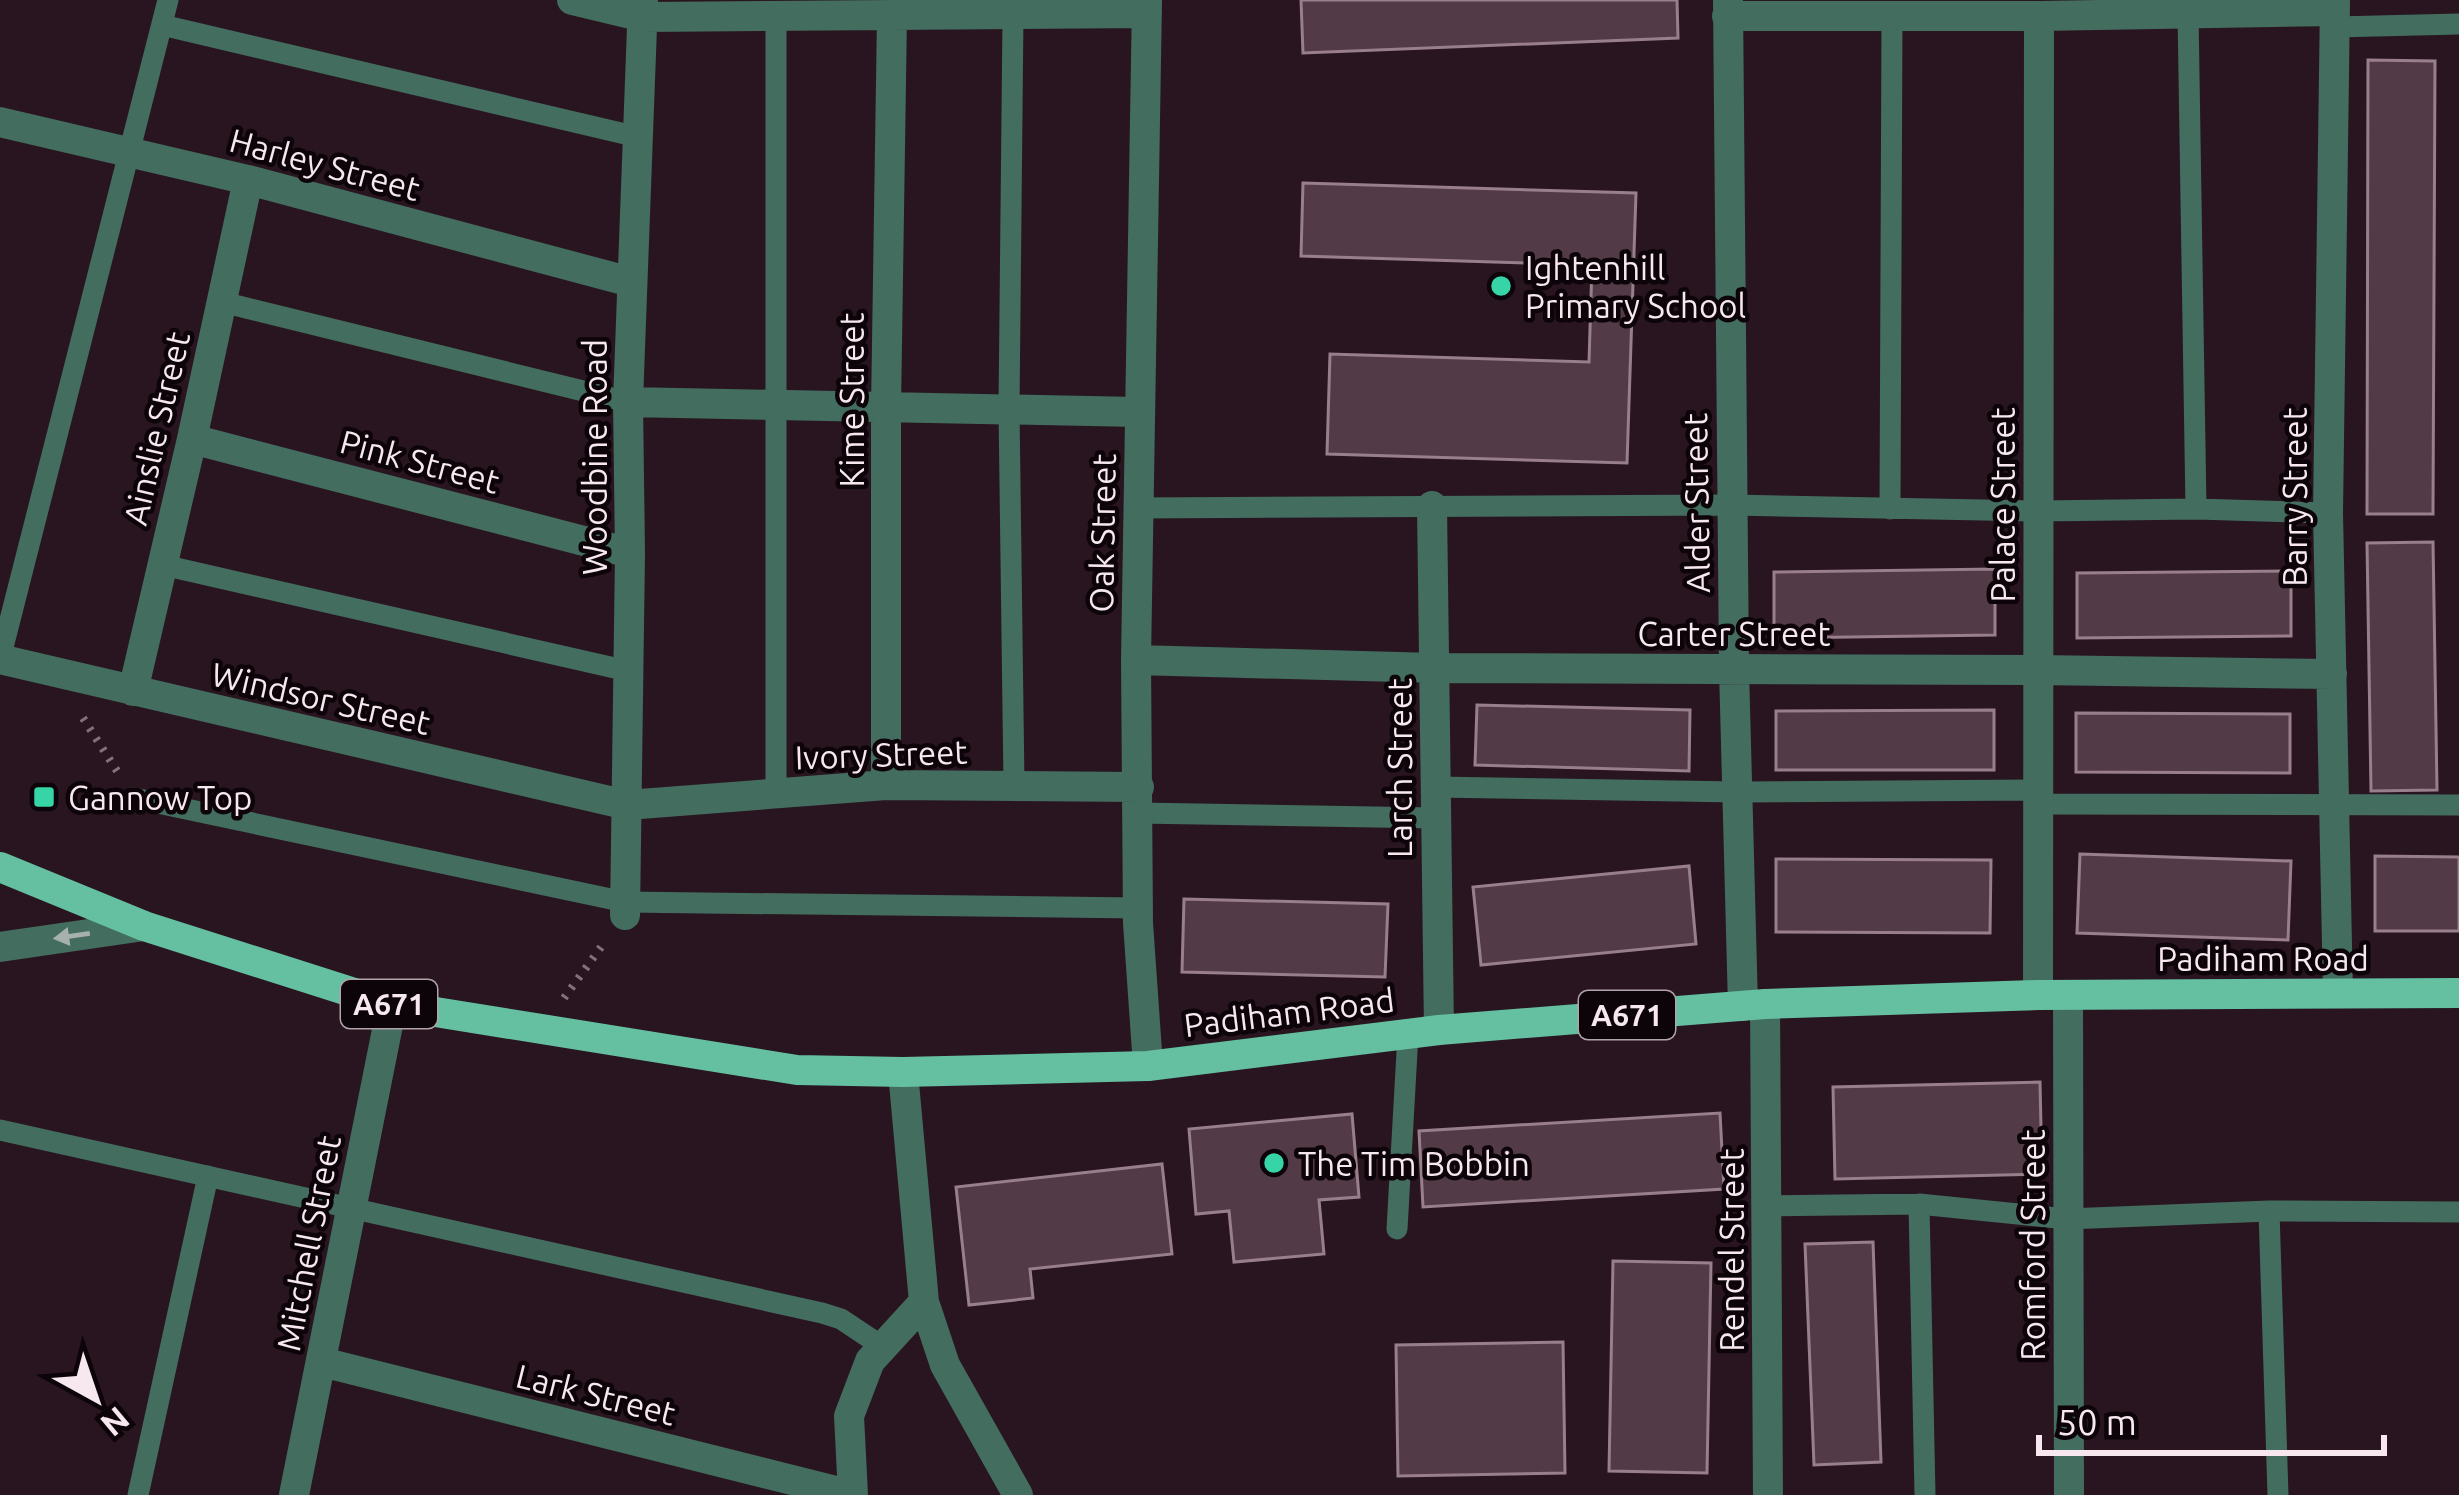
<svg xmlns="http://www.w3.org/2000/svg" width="2459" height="1495" font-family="Ubuntu,sans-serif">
  <rect width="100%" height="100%" fill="#291520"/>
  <path fill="#523b46" stroke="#997f8c" stroke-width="3" d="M1301,0H1677L1678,38L1303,53Z
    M2368,60L2435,61L2433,514H2367Z
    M1303,183L1636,193L1627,463L1327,454L1330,354L1589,362L1592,265L1301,256Z
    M2433,542L2437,790L2371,791L2367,543Z
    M1995,569V635L1774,638V572Z
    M2291,571V636L2077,638V573Z
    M1477,705L1690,710L1689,771L1475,765Z
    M1994,710V770H1776V711Z
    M2076,713L2290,714V773L2076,772Z
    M2080,854L2291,861L2288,940L2077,933Z
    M2375,856L2459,857V931H2375Z
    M1776,859L1991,860L1990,933L1776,932Z
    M1689,866L1696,944L1481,965L1473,887Z
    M1184,899L1388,904L1385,977L1182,972Z
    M2040,1082L2042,1174L1835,1179L1833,1087Z
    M1720,1113L1724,1189L1423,1207L1419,1131Z
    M1352,1114L1359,1197L1319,1200L1324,1254L1234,1262L1229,1211L1196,1214L1189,1129Z
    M1162,1164L1172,1254L1030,1269L1033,1298L969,1305L956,1187Z
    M1873,1242L1881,1462L1814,1465L1805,1244Z
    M1613,1261L1711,1263L1707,1473L1609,1471Z
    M1563,1342L1565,1473L1398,1476L1396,1345Z"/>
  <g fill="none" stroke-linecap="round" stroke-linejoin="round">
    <path stroke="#82707a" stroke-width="8" stroke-dasharray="3 9" stroke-linecap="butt" d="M83,718L117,771
      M564,998L604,943"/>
    <path stroke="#436d5e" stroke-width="21" d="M2188,13L2196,509
      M1013,15L1009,409L1014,786
      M162,25L638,137
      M2335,27L2459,24
      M222,302L628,402
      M1138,508L1732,505L2039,511L2196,509L2328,513
      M1890,509L1892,15
      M163,565L628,671
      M0,659L168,0
      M1436,787L1738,792L2037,790
      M776,794V17
      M134,798L625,902L1138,908
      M2037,804L2459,805
      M1138,813L1434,818
      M0,1130L822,1313L841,1319L883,1347
      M1919,1204L1925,1495
      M1768,1206L1919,1204L2067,1219L2269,1211L2459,1212
      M2269,1211L2278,1495
      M1397,1229L1408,1034
      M138,1495L208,1176"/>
    <path stroke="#436d5e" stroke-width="30" d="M572,0L643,17L1147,13
      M1147,0L1136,660L1138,923L1148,1066
      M1728,0L1734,669L1743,1006
      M2335,0L2328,513L2338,993
      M1727,16H2039L2335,11
      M0,122L248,180L631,282
      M628,402L1139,412
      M192,439L630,553
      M1432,506L1439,1030
      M0,659L627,805L886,785L1139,787
      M1136,660L1435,668L2037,670L2332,674
      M133,691L192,439L248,180
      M886,785V408L892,16
      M625,915L630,553L628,402L643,0
      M0,947L144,926
      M2038,995L2039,16
      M2068,996L2069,1495
      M1765,1004L1768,1495
      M903,1072L924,1302L945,1365L1018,1495
      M322,1362L852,1495
      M294,1495L392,1005
      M853,1495L849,1416L870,1361L924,1302"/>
    <path stroke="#64c0a0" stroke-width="30" d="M0,867L144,926L392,1005L797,1070L903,1072L1148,1066L1439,1030L1765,1004L2038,995L2459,993"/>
  </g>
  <defs><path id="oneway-solid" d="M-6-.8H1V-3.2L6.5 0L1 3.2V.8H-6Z" transform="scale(3)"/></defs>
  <use fill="#a6b0ae" href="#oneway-solid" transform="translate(72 936) rotate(172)"/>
  <g fill="#36d4a6" stroke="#0c0408" stroke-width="4.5">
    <circle cx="1501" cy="286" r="12"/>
    <rect x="32" y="785" width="24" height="24" rx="6"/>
    <circle cx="1274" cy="1163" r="12"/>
  </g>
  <g text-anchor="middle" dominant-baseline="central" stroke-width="9" stroke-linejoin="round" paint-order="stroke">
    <g fill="#0c0408" stroke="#b0a3aa" stroke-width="3">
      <rect x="341" y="980" width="96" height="48" rx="9"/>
      <rect x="1579" y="991" width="96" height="48" rx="9"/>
    </g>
    <g font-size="30" font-weight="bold" fill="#f7e7ef">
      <text x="389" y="1004">A671</text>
      <text x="1627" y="1015">A671</text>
    </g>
    <g font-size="33" fill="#f7e7ef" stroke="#0c0408">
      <text transform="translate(325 164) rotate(15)">Harley Street</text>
      <text transform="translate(851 400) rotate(-90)">Kime Street</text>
      <text transform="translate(156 428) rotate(-77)">Ainslie Street</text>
      <text transform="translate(594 457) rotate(-90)">Woodbine Road</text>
      <text transform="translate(420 461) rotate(15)">Pink Street</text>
      <text transform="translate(2294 497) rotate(-90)">Barry Street</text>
      <text transform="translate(1696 503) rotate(-91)">Alder Street</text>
      <text transform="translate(2002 505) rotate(-90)">Palace Street</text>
      <text transform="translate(1102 533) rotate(-89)">Oak Street</text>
      <text x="1734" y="633">Carter Street</text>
      <text transform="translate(321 698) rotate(13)">Windsor Street</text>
      <text transform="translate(881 754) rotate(-2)">Ivory Street</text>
      <text transform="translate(1399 768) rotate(-90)">Larch Street</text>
      <text x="2263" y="958">Padiham Road</text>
      <text transform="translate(1289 1012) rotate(-7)">Padiham Road</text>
      <text transform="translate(308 1243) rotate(-79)">Mitchell Street</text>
      <text transform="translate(2032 1245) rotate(-90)">Romford Street</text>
      <text transform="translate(1731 1250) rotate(-90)">Rendel Street</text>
      <text transform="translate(596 1394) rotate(14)">Lark Street</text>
    </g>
    <g font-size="33" fill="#f7e7ef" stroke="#0c0408" text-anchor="start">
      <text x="1525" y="267">Ightenhill<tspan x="1525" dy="38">Primary School</tspan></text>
      <text x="68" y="797">Gannow Top</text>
      <text x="1298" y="1163">The Tim Bobbin</text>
    </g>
  </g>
  <g transform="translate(96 1399) rotate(140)" stroke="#0c0408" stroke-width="9" paint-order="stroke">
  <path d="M0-9L21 45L0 30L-21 45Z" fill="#f7e7ef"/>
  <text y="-18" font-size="33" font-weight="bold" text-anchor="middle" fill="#f7e7ef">N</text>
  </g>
  <path d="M2039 1435v18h345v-18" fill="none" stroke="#f7e7ef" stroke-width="6"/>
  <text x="2057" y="1435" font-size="36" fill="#f7e7ef" stroke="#0c0408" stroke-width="9" paint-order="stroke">50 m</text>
</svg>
